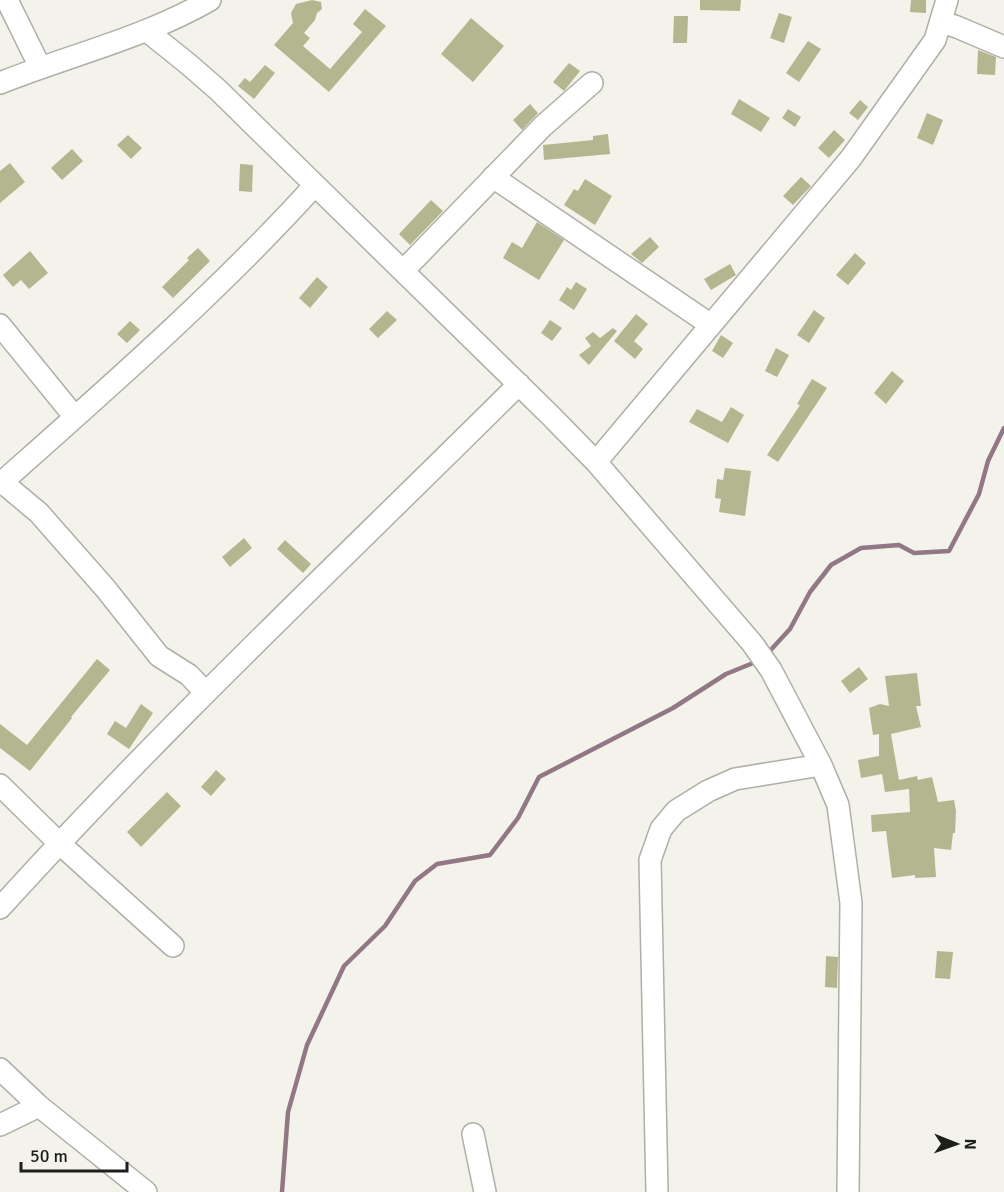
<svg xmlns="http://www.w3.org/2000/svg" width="1004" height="1192" font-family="Signika,sans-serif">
  <rect width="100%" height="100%" fill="#f3f3eb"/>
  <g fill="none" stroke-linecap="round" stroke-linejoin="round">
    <path stroke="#927785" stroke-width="4.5" d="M767,654L790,629L810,592L831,565L861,548L899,545L914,553L949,551L979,494L988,461L1004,428
      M282,1192L288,1112L307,1045L344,966L385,926L415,881L437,864L490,855L518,818L539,777L673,708L726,674L758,661"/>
  </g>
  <path fill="#b4b68f" d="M312,0L321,2L322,9L317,13L315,20L304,33L310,38L303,46L330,69L362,32L353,24L365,9L386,26L329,92L274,45L293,23L291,13L296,4Z
    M700,0H741L740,11L700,10Z
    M911,0H926V13L910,12Z
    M779,13L792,17L784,43L770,38Z
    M674,16H688L687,43H673Z
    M471,18L504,46L473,82L441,54Z
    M808,41L821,49L799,82L786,73Z
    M978,50L996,57L995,75L977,74Z
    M569,63L580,71L564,91L553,82Z
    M265,65L275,73L254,99L238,86L245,78L250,82Z
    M739,99L770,118L761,132L731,114Z
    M860,100L868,107L858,120L849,113Z
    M530,104L538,113L522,130L513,120Z
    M788,109L801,117L795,127L782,118Z
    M927,113L943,120L933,145L917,138Z
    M834,130L845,140L829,158L818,148Z
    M608,134L610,154L544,160L543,145L593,140V136Z
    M128,135L142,148L131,159L117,145Z
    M72,149L83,161L62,180L51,168Z
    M10,163L25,182L0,203V171Z
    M240,164L253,165L252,192L239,191Z
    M801,177L811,186L793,205L783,196Z
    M585,179L612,196L595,225L564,205L574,189L578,191Z
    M431,200L443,211L410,245L399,234Z
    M537,222L564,240L539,280L503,258L512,242L522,248Z
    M650,237L659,247L642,263L631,254Z
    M198,248L210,261L173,298L162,287L189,260L187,258Z
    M30,251L48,273L29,289L21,280L13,287L3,275Z
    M855,253L866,263L848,285L836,275Z
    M730,264L736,275L711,290L704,279Z
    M317,277L328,287L310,308L299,298Z
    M576,282L587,289L574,310L559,300L567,287L571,290Z
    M814,310L825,318L809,343L797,335Z
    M387,311L397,320L378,338L369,329Z
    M636,314L648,324L634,341L643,349L635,359L614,341Z
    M550,320L562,328L552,341L541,333Z
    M130,321L140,330L127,343L117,334Z
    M613,328L617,331L589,365L579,355L591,346L585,338L593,332L600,338Z
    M721,335L733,343L723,358L712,351Z
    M776,348L789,355L777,377L765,371Z
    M892,371L904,381L886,404L874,393Z
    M812,379L827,388L778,462L767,455L800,405L797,404Z
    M731,407L744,415L728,443L689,422L697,409L722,422Z
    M725,468L751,471L745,516L719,512L721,499L715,498L717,479L723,480Z
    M244,538L252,548L230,567L222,557Z
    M285,540L311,564L303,573L277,549Z
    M97,659L110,670L71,717L72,718L30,771L0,748V724L27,745Z
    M859,667L868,679L850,693L841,681Z
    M917,673L921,706H916L921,727L891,734L899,780L917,776L918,780L932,777L938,802L954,800L956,811L955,833H953L951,850L934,848L936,877L915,878V875L892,878L886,831L872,832L871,815L910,812L909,789L885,792L882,774L861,778L858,760L879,756V734L873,735L869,708L880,704L889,706L885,676Z
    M141,704L153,713L129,749L107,734L115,721L126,728Z
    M216,770L226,779L211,796L201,787Z
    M167,792L181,806L141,847L127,832Z
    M937,951L953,952L950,979L935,978Z
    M826,956L838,957L837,988L825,987Z"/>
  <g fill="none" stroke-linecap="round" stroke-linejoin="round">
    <g stroke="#afafa7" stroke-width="24">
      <path id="minor" d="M7,0L40,67
        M942,22L957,27L1004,47
        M147,31L187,63L217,89L551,416L596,462L752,643L771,670L821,765L838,805L851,903L848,1192
        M0,83C70,55 144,38 210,0
        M493,177L711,325
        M403,271L543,126L592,83
        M0,325L74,416
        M596,462L851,158L935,40L947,0
        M2,482L39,513L105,588L159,656L189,675L205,692
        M0,484C108,388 218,292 315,185
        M0,785L59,843L173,946
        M0,908C165,726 345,557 519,384
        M0,1069L39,1106L146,1192
        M0,1125L39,1106
        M473,1134L485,1192
        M657,1192L650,860L661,829L676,811L708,791L735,779L821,765"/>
    </g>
    <use href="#minor" stroke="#fff" stroke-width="21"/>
  </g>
  <g transform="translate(956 1144) rotate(91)" stroke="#f3f3eb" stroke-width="4.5" paint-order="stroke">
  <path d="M0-4.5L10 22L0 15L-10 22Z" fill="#1e1e1b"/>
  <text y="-9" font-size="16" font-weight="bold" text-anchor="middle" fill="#1e1e1b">N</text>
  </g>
  <path d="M21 1162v9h106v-9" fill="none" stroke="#1e1e1b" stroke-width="3"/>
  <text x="30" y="1162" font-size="18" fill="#1e1e1b" stroke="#f3f3eb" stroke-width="4.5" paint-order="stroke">50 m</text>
</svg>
